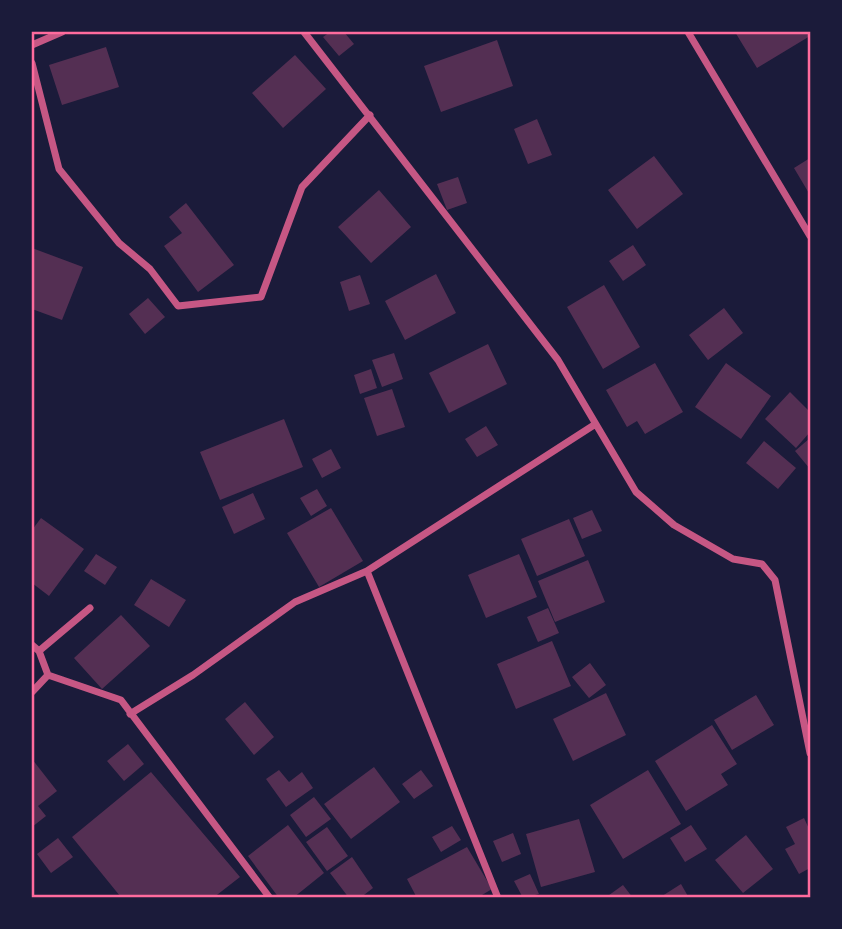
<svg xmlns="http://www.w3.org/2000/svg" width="842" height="929" font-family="Spectral,serif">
  <rect width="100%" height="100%" fill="#1b1b3a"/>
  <path fill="#542f53" d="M330,32H344L354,44L339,56L323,37Z
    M735,32H810V36L757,68Z
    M497,40L513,86L441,112L424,66Z
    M106,47L119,87L62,105L49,65Z
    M295,55L326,89L283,128L252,93Z
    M537,119L552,155L528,164L514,129Z
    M654,156L683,194L637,229L608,190Z
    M810,158V195L794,168Z
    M458,177L467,203L447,210L437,184Z
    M379,190L411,227L371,263L338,227Z
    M186,203L234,265L198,292L164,246L182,233L169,217Z
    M633,245L646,265L623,281L609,261Z
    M32,248L83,267L62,320L32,309Z
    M436,274L456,313L405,340L385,301Z
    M360,275L370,304L349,311L340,282Z
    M604,285L640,347L603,369L567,307Z
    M148,298L165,317L145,334L129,314Z
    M724,308L743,333L708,360L689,335Z
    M488,344L507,384L449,413L429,373Z
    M394,353L403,379L382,387L372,360Z
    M655,363L683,412L645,434L637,421L627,427L606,390Z
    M726,363L771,396L741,439L695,407Z
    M371,369L377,388L360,394L354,375Z
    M392,389L405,427L377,436L364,398Z
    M790,392L810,412V432L796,448L765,419Z
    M284,419L303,467L220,500L200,452Z
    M486,426L498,445L477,457L465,439Z
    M810,438V469L795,451Z
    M764,441L796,468L778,489L746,463Z
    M331,449L341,468L322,478L312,459Z
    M317,489L327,506L311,516L300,498Z
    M253,493L265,519L234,534L222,507Z
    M331,508L363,561L319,587L287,533Z
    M592,510L602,531L582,539L573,518Z
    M41,518L84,549L49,596L32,583V530Z
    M569,519L585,556L537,576L521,539Z
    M96,554L117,567L105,585L84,571Z
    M519,554L537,597L486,618L468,575Z
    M588,560L605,602L555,622L538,581Z
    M151,579L186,600L169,627L134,605Z
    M548,608L559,633L538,642L527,617Z
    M121,615L150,646L102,689L74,658Z
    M552,641L571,686L516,709L497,664Z
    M590,663L606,685L589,698L572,677Z
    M606,693L626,735L573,761L553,719Z
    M756,695L774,725L732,750L714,720Z
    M245,702L274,737L254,755L225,719Z
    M712,725L737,764L721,774L728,785L686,811L655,761Z
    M128,744L144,764L124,781L107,761Z
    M32,759L57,791L38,806L46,816L32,827Z
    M374,767L400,802L351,839L324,804Z
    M279,770L289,782L302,772L313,788L286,807L266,779Z
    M421,770L433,786L414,799L402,784Z
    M648,770L681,824L623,859L590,805Z
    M151,772L240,877L213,898H118L120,896L72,837Z
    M314,797L331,819L306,837L290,815Z
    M804,818L810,831V868L799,874L785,849L795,844L786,827Z
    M579,819L595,872L541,887L526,834Z
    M288,825L324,873L293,898H279L248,856Z
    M691,825L707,849L685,862L670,838Z
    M452,826L461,840L441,852L432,837Z
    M327,827L348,856L327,871L306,842Z
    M513,833L521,854L502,862L493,841Z
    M746,835L773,869L743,893L715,860Z
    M58,838L73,857L51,873L37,854Z
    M467,847L492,889L477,898H417L407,879Z
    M352,857L373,888L360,898H349L330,873Z
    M530,874L539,894L523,898L514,881Z
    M681,884L689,898H659Z
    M623,885L633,898H605Z"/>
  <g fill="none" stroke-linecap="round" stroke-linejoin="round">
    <path stroke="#c65784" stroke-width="7" d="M304,32L558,360L636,492L674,525L733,559L762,564L775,580L810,753
      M688,32L810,236
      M32,45L62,32
      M32,63L59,169L119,243L150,269L178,306L261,297L302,187L370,115
      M367,571L498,898
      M32,645L39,651L48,675L121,700L270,898
      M39,651L90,608
      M32,692L48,675
      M130,714L193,675L295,602L367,571L594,425"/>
  </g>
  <rect width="842" height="929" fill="none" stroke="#1b1b3a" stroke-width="66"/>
  <rect x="33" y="33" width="776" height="863" fill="none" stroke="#ff6b9d" stroke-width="2.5"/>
</svg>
